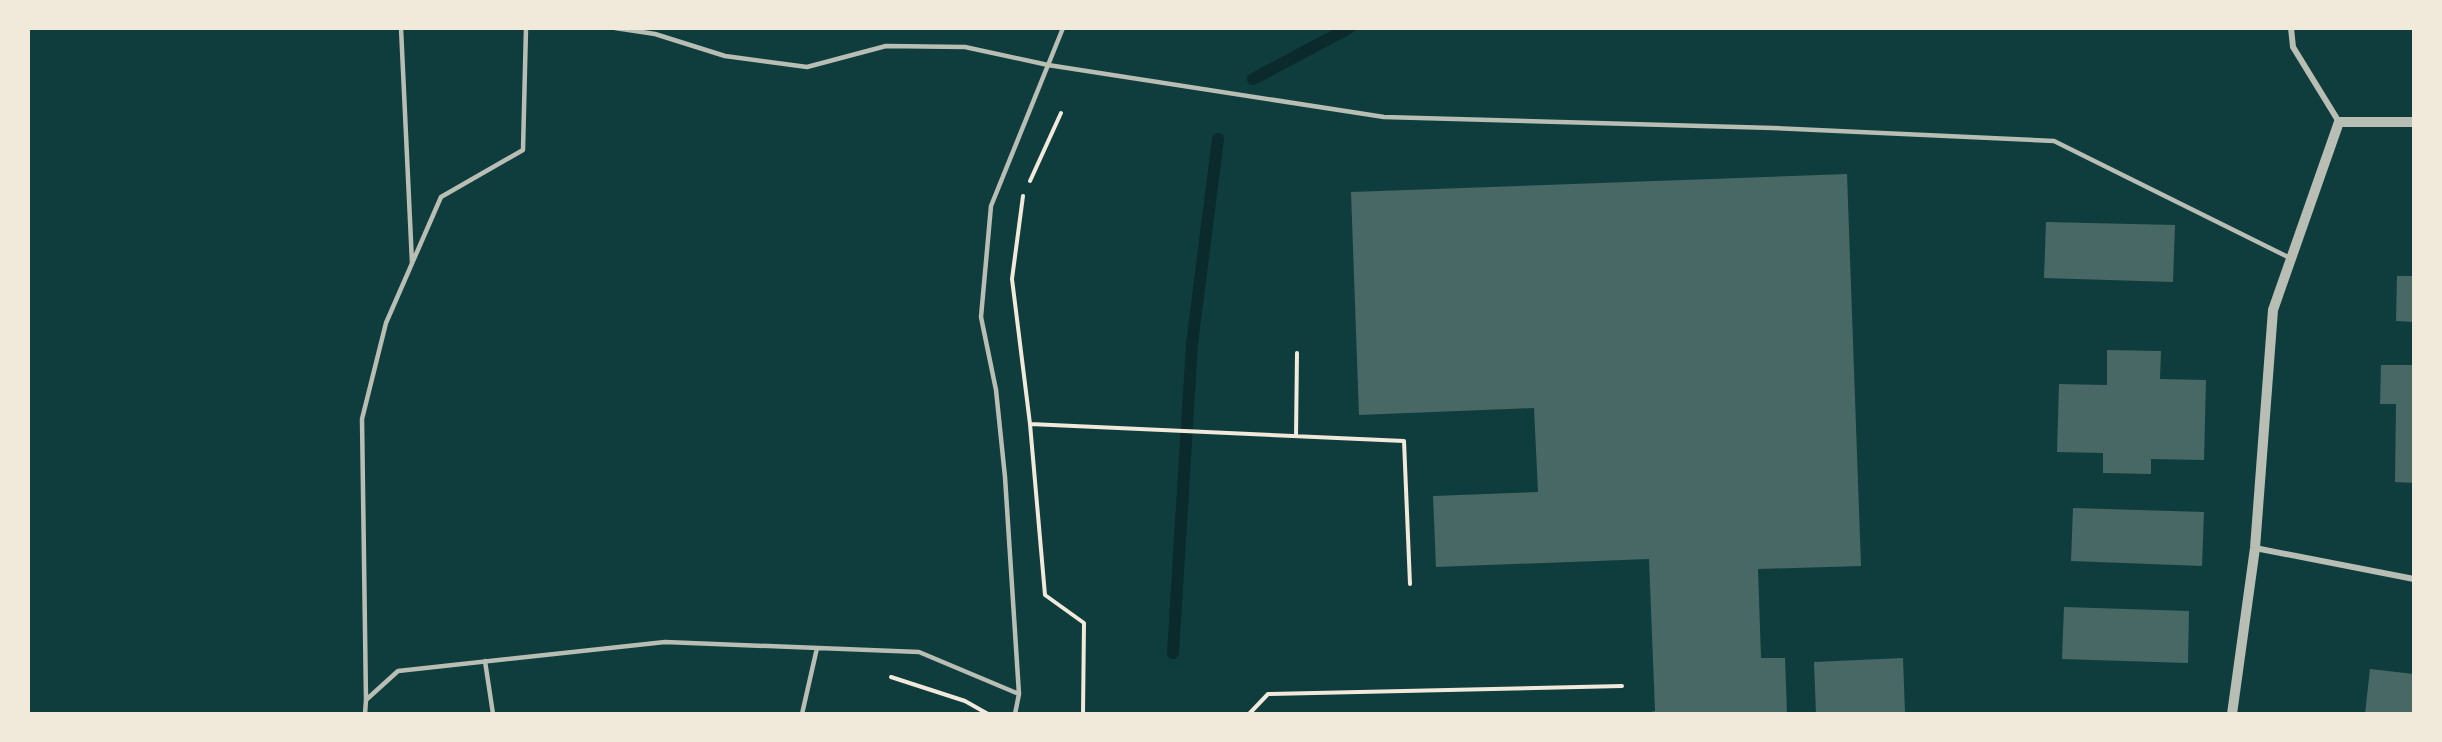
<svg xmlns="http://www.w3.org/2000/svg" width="2442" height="742" font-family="'IBM Plex Sans',sans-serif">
  <rect width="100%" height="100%" fill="#0f3d3e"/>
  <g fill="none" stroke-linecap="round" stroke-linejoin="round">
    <path stroke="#0a2a2b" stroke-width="12" d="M1253,79L1349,28
      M1173,653L1192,344L1218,139"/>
  </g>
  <path fill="#486865" d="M1847,174L1861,566L1758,569L1761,658H1785L1787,714H1642L1655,711L1649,559L1436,567L1433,496L1538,492L1534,408L1359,415L1351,192Z
    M2046,222L2175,225L2173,282L2044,278Z
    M2397,276H2414V322L2396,321Z
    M2107,350L2161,351L2160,379L2206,380L2204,460L2151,459V474L2103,473V453L2057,452L2059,384L2107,385Z
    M2381,365H2414V483L2395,482L2396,404H2380Z
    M2073,508L2204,512L2202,566L2071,561Z
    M2064,607L2189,611L2188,663L2062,659Z
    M1903,658L1905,714H1816L1814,662Z
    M2370,669L2414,674V714H2365Z"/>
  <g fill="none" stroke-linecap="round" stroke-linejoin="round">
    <path stroke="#f1e9da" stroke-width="4" d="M1030,181L1061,113
      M1023,196L1012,279L1030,424L1045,595L1084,623L1083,714
      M1030,424L1404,441L1410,584
      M1296,436L1297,353
      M891,677L965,701L988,714
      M1249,714L1268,694L1622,686"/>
    <path stroke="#b8beb3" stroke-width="4.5" d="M401,28L412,263
      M615,28L655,34L725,56L807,67L886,46L965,47L1048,65L1384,117L1773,128L2054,141L2290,258
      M485,661L493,714
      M1019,694L1005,477L996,390L981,317L991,206L1063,28
      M366,700L362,419L386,323L441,197L523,150L526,28
      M365,714L366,700L398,671L665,642L919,652L1019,694L1015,714
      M802,714L817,648"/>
    <path stroke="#b8beb3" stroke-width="6" d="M2291,28L2293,47L2339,122
      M2255,548L2414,579"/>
    <path stroke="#b8beb3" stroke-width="10" d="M2232,714L2255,548L2273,310L2339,122H2414"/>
  </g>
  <rect width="2442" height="742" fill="none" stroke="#f1e9da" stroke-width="60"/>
</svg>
